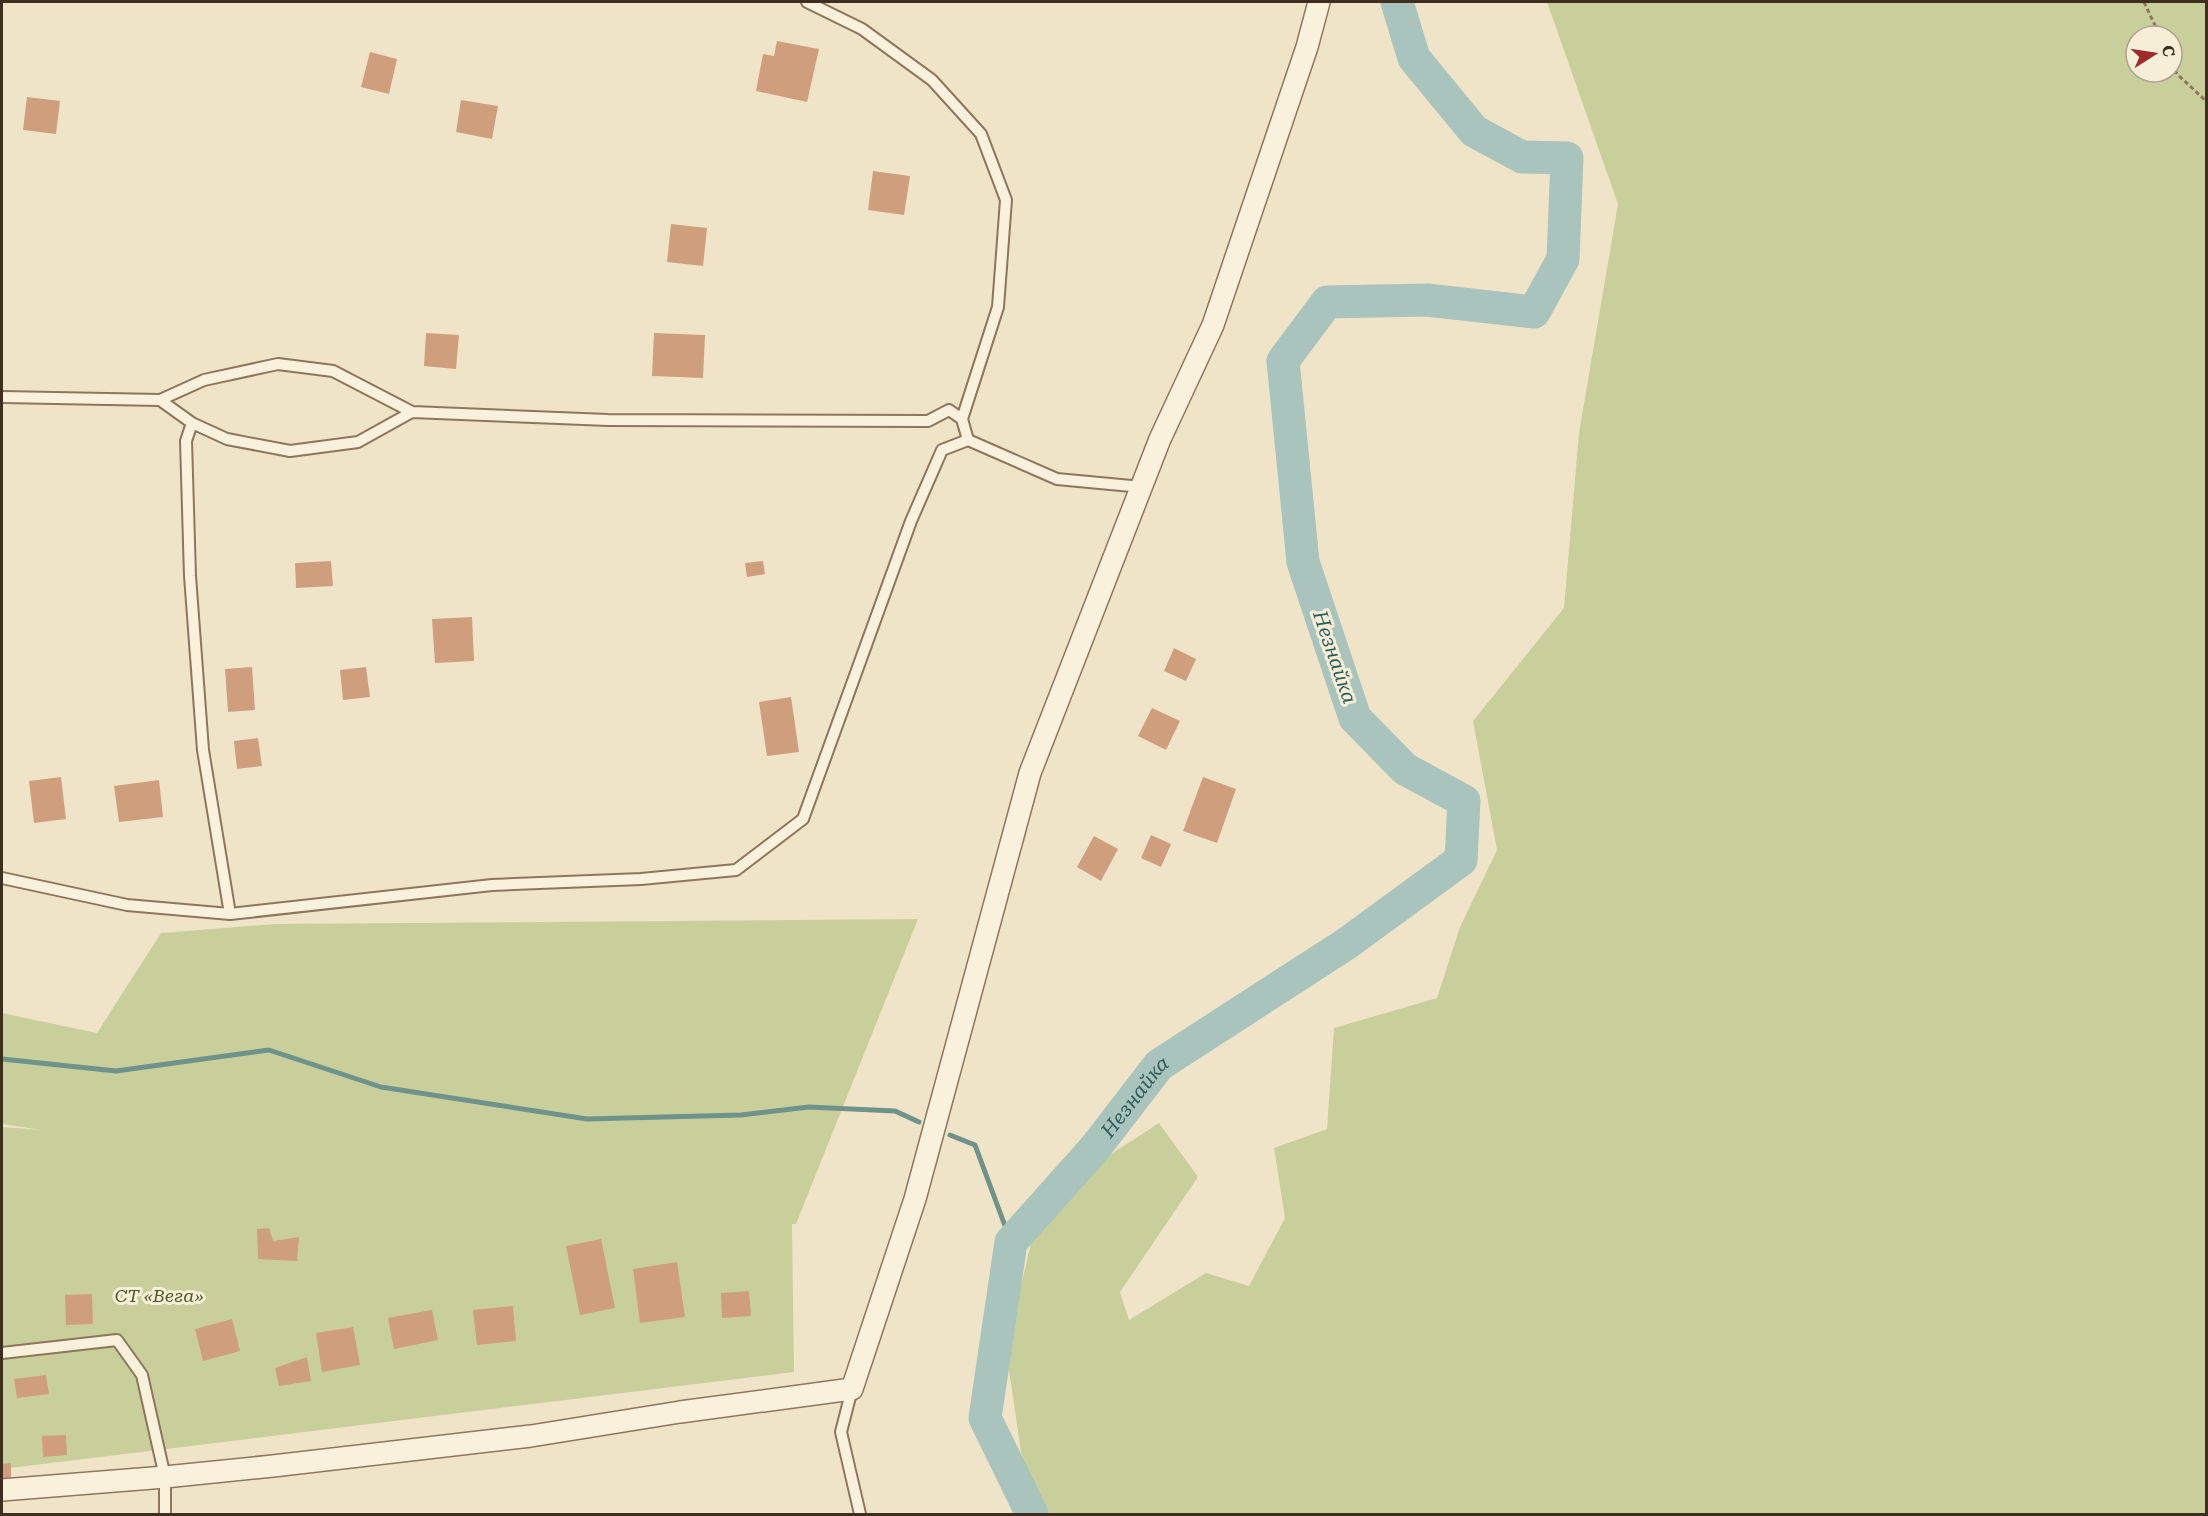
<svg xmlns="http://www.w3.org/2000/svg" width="2208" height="1516" font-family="'Roboto Serif',serif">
  <rect width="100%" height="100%" fill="#f0e4c8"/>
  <path fill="#c9cf9b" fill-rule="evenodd" d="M1547,2H2206V1514H1030L1006,1349L1034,1231L1105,1158L1159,1123L1198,1177L1120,1292L1129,1320L1206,1273L1249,1286L1285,1218L1274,1148L1327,1129L1334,1028L1437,998L1460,927L1497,850L1473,721L1564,608L1579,433L1618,204ZM2136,36H2172V72H2136Z
    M918,919L796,1224H792L794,1372L2,1469V1127L42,1130L2,1124V1013L97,1033L161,933L276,924Z"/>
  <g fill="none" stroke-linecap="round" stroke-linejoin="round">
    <path stroke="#6f938a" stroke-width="5" d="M2,1059L116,1071L269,1050L381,1087L587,1119L741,1115L809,1107L895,1111L919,1122
      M950,1135L975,1145L1011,1242"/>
    <path stroke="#a9c4bc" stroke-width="33" id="s1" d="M1032,1514L985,1418L1011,1242L1095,1148L1159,1065L1346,944L1461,860L1464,801L1405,769L1355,718L1303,562L1283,361L1327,302L1427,300L1534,312L1563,259L1567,158L1522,157L1474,131L1414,58L1397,2"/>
  </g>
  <path fill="#cf9f7d" d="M777,41L819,49L807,102L756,91L763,54L774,56Z
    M370,52L397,59L389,94L361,87Z
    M27,97L60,101L56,134L23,130Z
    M461,100L498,106L492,139L456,132Z
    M873,171L910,176L904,215L868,210Z
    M671,224L707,228L703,266L667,262Z
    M426,333L459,335L456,369L424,366Z
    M654,333L705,335L703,378L652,376Z
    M331,561L333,586L296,588L295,563Z
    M763,561L765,574L747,577L745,563Z
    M472,617L474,661L435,663L432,619Z
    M1174,648L1196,659L1186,681L1164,671Z
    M252,667L255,710L228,712L225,669Z
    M366,667L370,697L343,700L340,670Z
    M791,697L799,752L767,756L759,702Z
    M1152,708L1180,721L1166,750L1138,736Z
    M258,738L262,766L237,769L234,741Z
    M61,777L66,819L34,823L29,781Z
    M1203,777L1236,789L1217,843L1183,831Z
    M159,780L163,817L119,822L114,786Z
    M1151,835L1171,844L1161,867L1141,858Z
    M1094,836L1118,849L1101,881L1077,867Z
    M269,1228L273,1241L299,1237L297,1261L258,1259L257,1229Z
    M601,1239L615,1308L580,1315L566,1246Z
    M677,1262L685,1317L640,1323L633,1269Z
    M749,1291L751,1316L722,1318L721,1293Z
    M92,1294L93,1324L66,1325L65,1295Z
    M513,1306L516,1341L477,1345L473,1310Z
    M432,1310L438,1340L394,1349L388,1318Z
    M232,1319L240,1351L203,1361L195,1329Z
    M353,1327L360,1365L322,1372L316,1333Z
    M307,1357L311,1381L279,1386L275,1368Z
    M46,1375L49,1394L17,1398L14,1379Z
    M66,1435L67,1455L43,1457L42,1436Z
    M11,1463V1479L2,1480V1464Z"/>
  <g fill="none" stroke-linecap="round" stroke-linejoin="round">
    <g stroke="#8d765c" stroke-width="14">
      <path id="lane" d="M807,2L862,29L932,80L981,134L1006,200L998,307L962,419
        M2,397L160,400L204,380L278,364L333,371L412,412L608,420L928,421L949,410L962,419L968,440L1057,479L1142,487
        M160,400L192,423L227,439L290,451L358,442L412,412
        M2,878L127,905L230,914L203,750L190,576L186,441L192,423
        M230,914L492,885L641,879L736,870L803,819L911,521L942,450L968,440
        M2,1353L117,1340L142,1375L165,1477V1514
        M852,1389L841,1432L860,1514"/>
    </g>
    <g stroke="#8d765c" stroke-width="24">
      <path id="street" d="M2,1490L165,1477L273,1466L531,1436L680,1412L852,1389L915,1199L1030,773L1160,439L1213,325L1307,47L1319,2"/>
    </g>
    <path stroke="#8d765c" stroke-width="3" stroke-dasharray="4.5 3" stroke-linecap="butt" d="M2144,2L2160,36
      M2172,63L2177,74L2206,101"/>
    <use href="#lane" stroke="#faf1dc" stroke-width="10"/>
    <use href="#street" stroke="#faf1dc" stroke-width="21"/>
  </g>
  <g text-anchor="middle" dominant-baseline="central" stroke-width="6" stroke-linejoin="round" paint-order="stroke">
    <g font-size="18" font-style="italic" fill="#4d5a26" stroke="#f7eed8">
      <text x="159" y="1295">СТ «Вега»</text>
    </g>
    <g font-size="20" font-style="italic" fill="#2f5d5a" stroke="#f7eed8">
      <text transform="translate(1335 657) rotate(71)">Незнайка</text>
      <text stroke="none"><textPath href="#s1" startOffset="476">Незнайка</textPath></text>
    </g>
  </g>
  <rect width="2208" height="1516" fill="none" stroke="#3d2e20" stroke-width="6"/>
  <g transform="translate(2154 54) rotate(78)"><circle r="28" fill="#f7eed8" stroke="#ada18e" stroke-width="1.5"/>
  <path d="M0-4.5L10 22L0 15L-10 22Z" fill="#9e2a2b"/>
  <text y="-9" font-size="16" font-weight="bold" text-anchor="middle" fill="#3d2e20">С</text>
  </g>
</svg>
